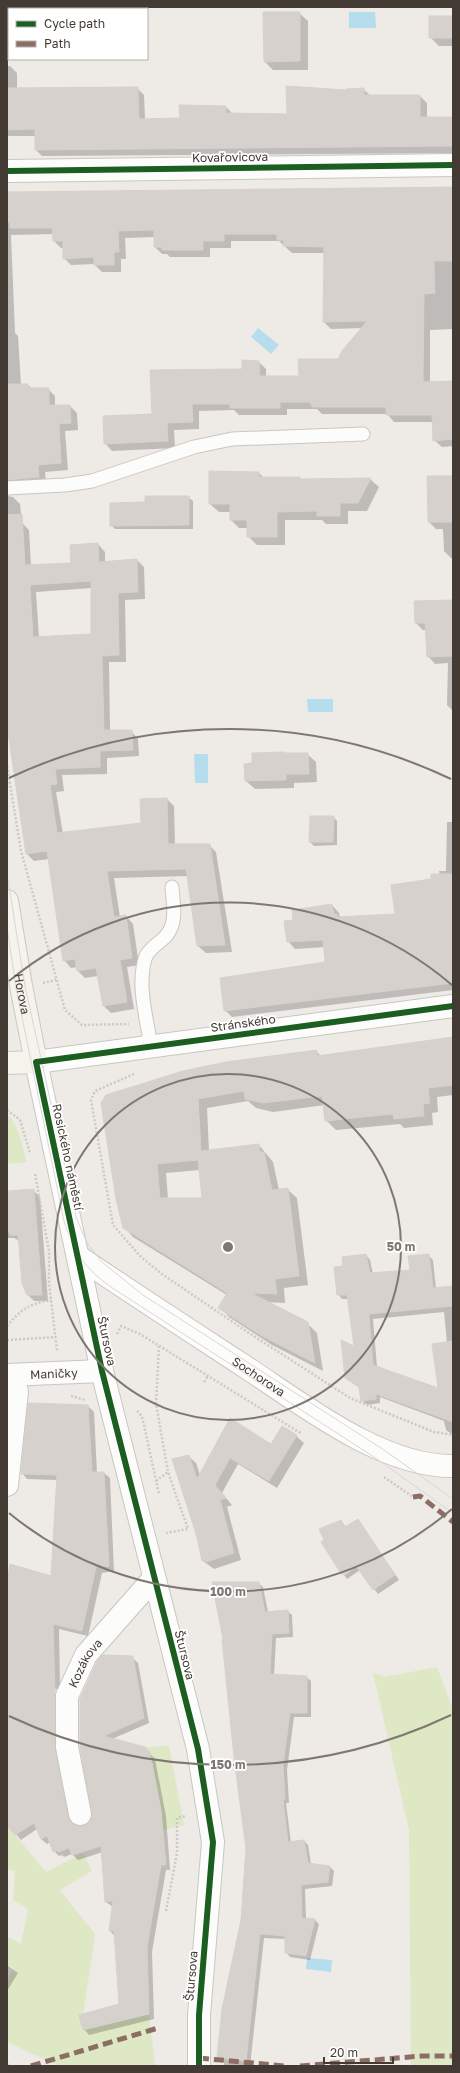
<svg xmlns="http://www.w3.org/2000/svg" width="460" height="2073" font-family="'Golos Text',sans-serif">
  <rect width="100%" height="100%" fill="#eeeae6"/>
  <path fill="#dfe8c4" d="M7,1115C18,1121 23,1150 27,1162L7,1164Z
    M437,1667L453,1710V2066H411L409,1830L373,1673L385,1677Z
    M169,1746L184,1825L163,1830L152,1760L150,1753L145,1747Z
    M7,1825L46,1872L83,1853L92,1871L60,1890L95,1934L81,2030L149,2014L155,2066H59L7,2042V1980L14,1968L7,1964V1936L21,1944L28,1909L13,1900L15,1871L7,1869Z"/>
  <path fill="#b5dded" d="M349,12H375L376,28H349Z
    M258,328L279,345L271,354L251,337Z
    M307,699H333V712H308Z
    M194,754H208V783H195Z
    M307,1958L332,1960L331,1972L306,1969Z"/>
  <path fill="#0003" fill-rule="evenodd" d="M7,7H41V9H9V21H7Z
    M299,13L308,21V70H273L265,62Z
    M453,17V46H439L430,37Z
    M7,66H10L17,73V89L137,88L144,95L145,120L181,119L226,107L233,114L288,115L347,90H364L371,96H420L427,103V118H453V153L42,156L36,150V136H7Z
    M453,188V329L430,330V382H453V446L442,447L434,440L433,422H394L387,414H322L317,409H287V415H239L234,410L199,411V429L174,430L175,448L112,451L105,443L153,415L243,370V361L259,362L266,369V377H300L339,360L363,328L331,329L324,322L325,253H292L279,241H231V248H210V257H170L167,254H162L155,247V237L125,238L126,259H121V272H102L94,264L71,265L64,258V248H61L54,241V234L11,235L15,333L18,336L21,385H28L32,389H48L55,396V406H70L77,413L78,430L65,431L68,470L45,472L46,484L7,492V193Z
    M210,472L259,473L264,478H300L302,480L370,479L379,487L367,511H348V524H326L322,520H285V545H257L248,536V528H239L231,520V512H219L210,504Z
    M453,477V558H451L444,551L443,529H436L429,522Z
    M7,496L13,497L20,504L22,523L29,530L31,566L72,564L98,544L105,552V562L137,560L144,567L145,599L125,600L126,662H109L110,731H131L138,739L139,756L107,758V774L62,775L64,791L56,792L63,834L142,824L167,799L174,806L175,845H209L216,852L232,952L206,953L198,946L188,876L114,878L120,917L126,916L133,924L139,965L127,967L134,1009L111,1013L103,1005L98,976L85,978L78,971L77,967L71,968L64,960L49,859L34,861L27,854L7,722ZM92,588V635L39,638L36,592Z
    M188,497L193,501V529H115L111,525L146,503Z
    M453,601V711L447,705L448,663L435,664L428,656L427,630H423L416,623Z
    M307,754L316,762L317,782L294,783V788L255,789L246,781Z
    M333,817L337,821V845L314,846L310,842Z
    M447,822H453V990L232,1017L225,1010L326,963L325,947L295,949L288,941L294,921L332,905L339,913L340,918L396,915L440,875L439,871H446Z
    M453,1038V1095L437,1097L438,1112L432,1113L433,1125L404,1128L400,1124L336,1130L326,1120L325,1105L273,1112L256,1108L248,1101L207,1108L209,1151L259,1145L273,1162L279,1190L287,1189L297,1198L308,1285L284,1288L285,1303L266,1302L307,1323L317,1333L323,1371L272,1345L229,1317L220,1307L227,1295L133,1237L124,1227L102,1103L316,1051L322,1057ZM200,1170L203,1199H168L166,1173Z
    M34,1191L40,1197L48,1301H34L28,1295L20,1241L14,1238H7V1192Z
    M366,1255L370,1260L373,1274L411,1271L428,1255L433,1260L436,1289L453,1287V1435L446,1430L444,1421L380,1397V1403L367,1405L362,1400L361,1389L346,1377L355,1348L348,1299H342L338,1294L344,1267ZM444,1312L447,1343L439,1389L377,1367L373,1319Z
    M88,1406L94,1412L97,1473H104L110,1478L114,1571L102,1573L88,1636L59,1629L60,1689L7,1687V1589L52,1578L57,1480L27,1479L22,1473Z
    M231,1419L271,1446L296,1436L304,1443L277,1488L238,1464L222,1493L232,1505L227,1507L241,1560L214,1569L203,1561L188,1456L196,1463L200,1475Z
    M358,1520L399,1580L378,1594L360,1570L347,1579L344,1575L361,1564L341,1521L346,1527Z
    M258,1583L263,1587L268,1612L287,1611L292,1615L293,1637L276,1638L274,1676L306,1677L311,1681V1717H294L287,1770L289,1803H286L291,1843L304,1841L308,1845L311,1864L330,1867L334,1871L332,1886L305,1889L306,1919L315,1920L319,1924L310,1960L290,1957L286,1952V1939L264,1938L250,2066H224V2062L218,2058V2044L228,1980L242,1920L247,1849Z
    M132,1657L138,1663L149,1723L112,1739L145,1748L155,1759L166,1816L170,1870H166L152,1952L154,2019L89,2035L84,2029L120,2005L115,1936L110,1931L113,1907L106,1902L103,1852L78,1860L72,1854L64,1857L62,1855L59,1856L54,1851L50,1842L47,1844L41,1839L37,1829L21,1840L16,1834L7,1821V1714L54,1705L59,1710L60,1755L73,1823L74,1826L82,1827L89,1824L93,1818L80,1746Z
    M7,1965L18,1973L7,1991Z"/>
  <path fill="#d6d1cd" stroke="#d6d1cc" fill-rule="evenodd" d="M263,12H300V61L264,62Z
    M429,16H453V38H429Z
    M286,86L346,90V89L364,88V95H420V117H453V146L35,150V129L7,130V88L138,87L139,119L180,118L179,105L226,106V113L287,114Z
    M453,187V261H434L435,293L424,294L423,382L453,381V439L433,441L432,415H386V407H313L309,402H280V408H230V404H192L193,422L167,423L168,441L104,444L103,416L152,414L150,370L242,369V360L259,361L260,376H299L298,359H338L342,351L367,321L323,322L324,247L283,246L284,240H277V234H224V241H203V250H162V247H154V230L118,231L119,252H114V265H94V257L63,259V241H53L52,228H10V222H7V192Z
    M7,384H28V388H49V405H70L71,423L59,424L61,463L38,465L39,477L7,480Z
    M209,471L259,472V477H300V479L371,478L358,503H340V516H317V511L277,512V537H247V520H230V504H209Z
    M427,476H453V522H428Z
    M145,496H189V525L110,526V503L145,502Z
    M22,514L25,565L71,563L70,545L98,543L99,562L137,559L138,592L118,593L119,655L102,656L104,730H132L133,750L100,751V767L55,769L57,784L50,785L57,833L141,823L140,799L167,798L168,844H210L225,945L197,946L186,869L107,871L114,917L126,915L132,958L120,960L127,1002L103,1006L96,968L77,971L75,959L63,961L47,851L26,854L7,726V515ZM91,581V634L33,637L30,585Z
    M453,600V656L427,657L425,623H415L414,601Z
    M285,752V753H308L309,774H286V780L245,781L244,764L252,763V753Z
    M310,816H334L333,842H309Z
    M431,874H453V983L224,1011L220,978L325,962L323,940L287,942L284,921L293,920L292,910L332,904L334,914H337V917L395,914L391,885L431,879Z
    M453,1037V1085L428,1088L430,1103L423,1104L424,1116L394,1119L393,1114L325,1121L322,1096L263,1103L245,1099L244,1091L198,1099L201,1151L259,1144L260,1152H264L272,1190L288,1188L299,1276L275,1279L277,1294L251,1293L308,1322L315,1363L262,1336L218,1308L227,1293L123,1228L116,1199L101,1103L106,1095L183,1071L226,1062L317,1050V1056ZM198,1160L202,1198H160L157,1164Z
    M34,1189L42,1295H27L22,1283L18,1235H10L9,1232H7L8,1191Z
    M366,1254L370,1273L410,1270L408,1256L429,1254L433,1288L453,1286V1306L369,1314L373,1365L438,1388L432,1344L453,1341V1422L376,1394V1399L361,1401L359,1387L345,1378L341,1340L354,1346L347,1295H337L334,1267L343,1266L342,1257Z
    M28,1403L88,1405L92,1472H104L109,1566L96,1567L82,1631L53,1624L55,1691V1747L68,1817L71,1822L76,1826H82L88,1823L92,1818L80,1746V1699L97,1662L102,1655L133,1656L144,1718L104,1736L145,1747L150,1753L161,1810L166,1865H161L147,1947L149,2014L83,2030L79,2015L119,2004L114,1931H109L113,1901L105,1902L101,1846L72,1855L69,1848L58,1852V1850L53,1852L47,1836L41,1839L34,1823L15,1835L7,1825V1583L10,1564L51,1576L57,1475L21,1474Z
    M230,1418L271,1444L282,1426L297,1435L269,1481L230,1458L215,1485L226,1498L220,1500L234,1553L206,1562L205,1560L202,1561L197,1537L172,1459L189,1455L197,1479Z
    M358,1519L395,1575L373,1590L356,1566L342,1575L321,1542L324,1540L319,1529L341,1520L345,1527Z
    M212,1582H259L265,1612L288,1610L289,1633L272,1634L270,1674L307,1676V1713H290L283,1765L285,1799H283L288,1842L304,1840L308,1863L330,1866L328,1882L301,1885L302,1918L315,1919L306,1956L285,1953V1936L260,1934L246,2061L217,2058L222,2009L241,1920L246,1849L234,1757L222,1639H223Z"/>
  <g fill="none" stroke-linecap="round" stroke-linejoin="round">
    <g stroke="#cac6c2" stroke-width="15">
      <path id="lane" d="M7,488L65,485L92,481L194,447L232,439L363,434
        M151,1047C147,1019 136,983 146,956C150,948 159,943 165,937C178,924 173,903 172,887"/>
    </g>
    <g stroke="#cac6c2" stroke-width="24">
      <g id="street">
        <path d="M7,171L453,165"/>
        <path id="s1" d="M79,1257C132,1293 186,1328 241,1364C300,1402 380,1467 453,1466"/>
        <path id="s2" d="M7,1375L102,1371"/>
        <path d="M7,1485L17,1392L13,1376"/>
        <path id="s3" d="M80,1814L67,1747V1696L86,1655L154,1578"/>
        <path d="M199,2066V2015L213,1842L198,1749L102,1371L36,1062L453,1006"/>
      </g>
    </g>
    <g stroke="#cec7bd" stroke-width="24">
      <g id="secondary">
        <path id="s4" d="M7,901L21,986L36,1062L7,1063"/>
      </g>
    </g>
    <path stroke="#ccc9c5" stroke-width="2.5" stroke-dasharray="2 2" stroke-linecap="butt" d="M7,766L21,851L65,1010L82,1025L129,1024
      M43,983L56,980
      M134,1074L95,1091L91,1100L113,1225L141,1257L162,1274L243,1329L350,1398L434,1432L453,1435
      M7,1110L20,1120L30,1153
      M35,1174L49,1251V1283L57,1351
      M7,1326C21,1309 29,1304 51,1300
      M117,1334L121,1326L140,1334L302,1434
      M7,1340L56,1337
      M159,1346L156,1404L168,1472
      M204,1382L208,1376
      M71,1396L86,1400
      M137,1411L142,1416L159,1494
      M384,1477L413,1497
      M156,1481L168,1472L188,1529L166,1533
      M166,1911L177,1853V1818L186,1816
      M7,2064L10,2066"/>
    <use href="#lane" stroke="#fcfcfb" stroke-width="13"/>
    <use href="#street" stroke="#fcfcfb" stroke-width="22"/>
    <use href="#secondary" stroke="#f6f2ec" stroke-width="22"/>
    <path stroke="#d8d7d7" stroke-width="1" d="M7,874L25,986L76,1217L87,1243L102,1262L143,1295L384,1450L453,1499
      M7,927L16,988L64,1221C74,1253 86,1270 114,1289L374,1457L453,1513"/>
    <path stroke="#8d6e63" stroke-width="5" stroke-dasharray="10 5" stroke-linecap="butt" d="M413,1497L420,1496L453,1522
      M199,2058L285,2066
      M31,2066L158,2028
      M300,2066L422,2056H453"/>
    <g stroke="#fff" stroke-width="8">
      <path id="cycleway" d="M7,171L453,165
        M199,2066V2015L213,1842L198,1749L102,1371L36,1062L453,1006"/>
    </g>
    <use href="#cycleway" stroke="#1b5e20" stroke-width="6"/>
  </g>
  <g fill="none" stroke="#7f7872" stroke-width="2">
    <circle cx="228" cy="1247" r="173"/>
    <path d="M452 1509A345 345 0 0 1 9 1513M9 981A345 345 0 0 1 452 985"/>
    <path d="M451 1715A518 518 0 0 1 9 1716M9 778A518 518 0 0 1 451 779"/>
  </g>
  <g text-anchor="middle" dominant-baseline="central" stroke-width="3.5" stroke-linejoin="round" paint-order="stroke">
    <g font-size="12" fill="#433b33" stroke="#fff">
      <text transform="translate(230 157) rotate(-1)">Kovařovicova</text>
      <text stroke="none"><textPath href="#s4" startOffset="94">Horova</textPath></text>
      <text transform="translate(243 1023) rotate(-8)">Stránského</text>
      <text transform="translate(68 1157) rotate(78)">Rosického náměstí</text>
      <text transform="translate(107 1341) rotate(78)">Štursova</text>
      <text stroke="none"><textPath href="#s2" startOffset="47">Maničky</textPath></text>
      <text stroke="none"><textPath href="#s1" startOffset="216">Sochorova</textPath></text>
      <text transform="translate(185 1655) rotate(76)">Štursova</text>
      <text stroke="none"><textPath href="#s3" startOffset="157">Kozákova</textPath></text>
      <text transform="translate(191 1976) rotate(-85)">Štursova</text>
    </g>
  </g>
  <circle cx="228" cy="1247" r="6" fill="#7f7872" stroke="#fff" stroke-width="2"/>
  <g font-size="12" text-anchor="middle" font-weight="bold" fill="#7f7872" stroke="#fff" stroke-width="3.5" stroke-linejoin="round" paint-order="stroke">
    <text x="401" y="1251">50 m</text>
    <text x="228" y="1596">100 m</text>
    <text x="228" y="1769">150 m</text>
  </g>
  <rect width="460" height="2073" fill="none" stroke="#433b33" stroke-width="16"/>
  <rect x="8" y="8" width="140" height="52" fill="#ffffff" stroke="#b4b1ad"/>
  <rect x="16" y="21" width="20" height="6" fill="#1b5e20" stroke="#b4b1ad"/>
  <text x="44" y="28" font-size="12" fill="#433b33">Cycle path</text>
  <rect x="16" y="41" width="20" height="6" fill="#8d6e63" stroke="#b4b1ad"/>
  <text x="44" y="48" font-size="12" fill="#433b33">Path</text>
  <path d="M324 2057v6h69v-6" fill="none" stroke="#433b33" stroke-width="2"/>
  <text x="330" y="2057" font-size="12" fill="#433b33" stroke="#ffffff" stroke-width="3" paint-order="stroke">20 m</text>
</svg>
